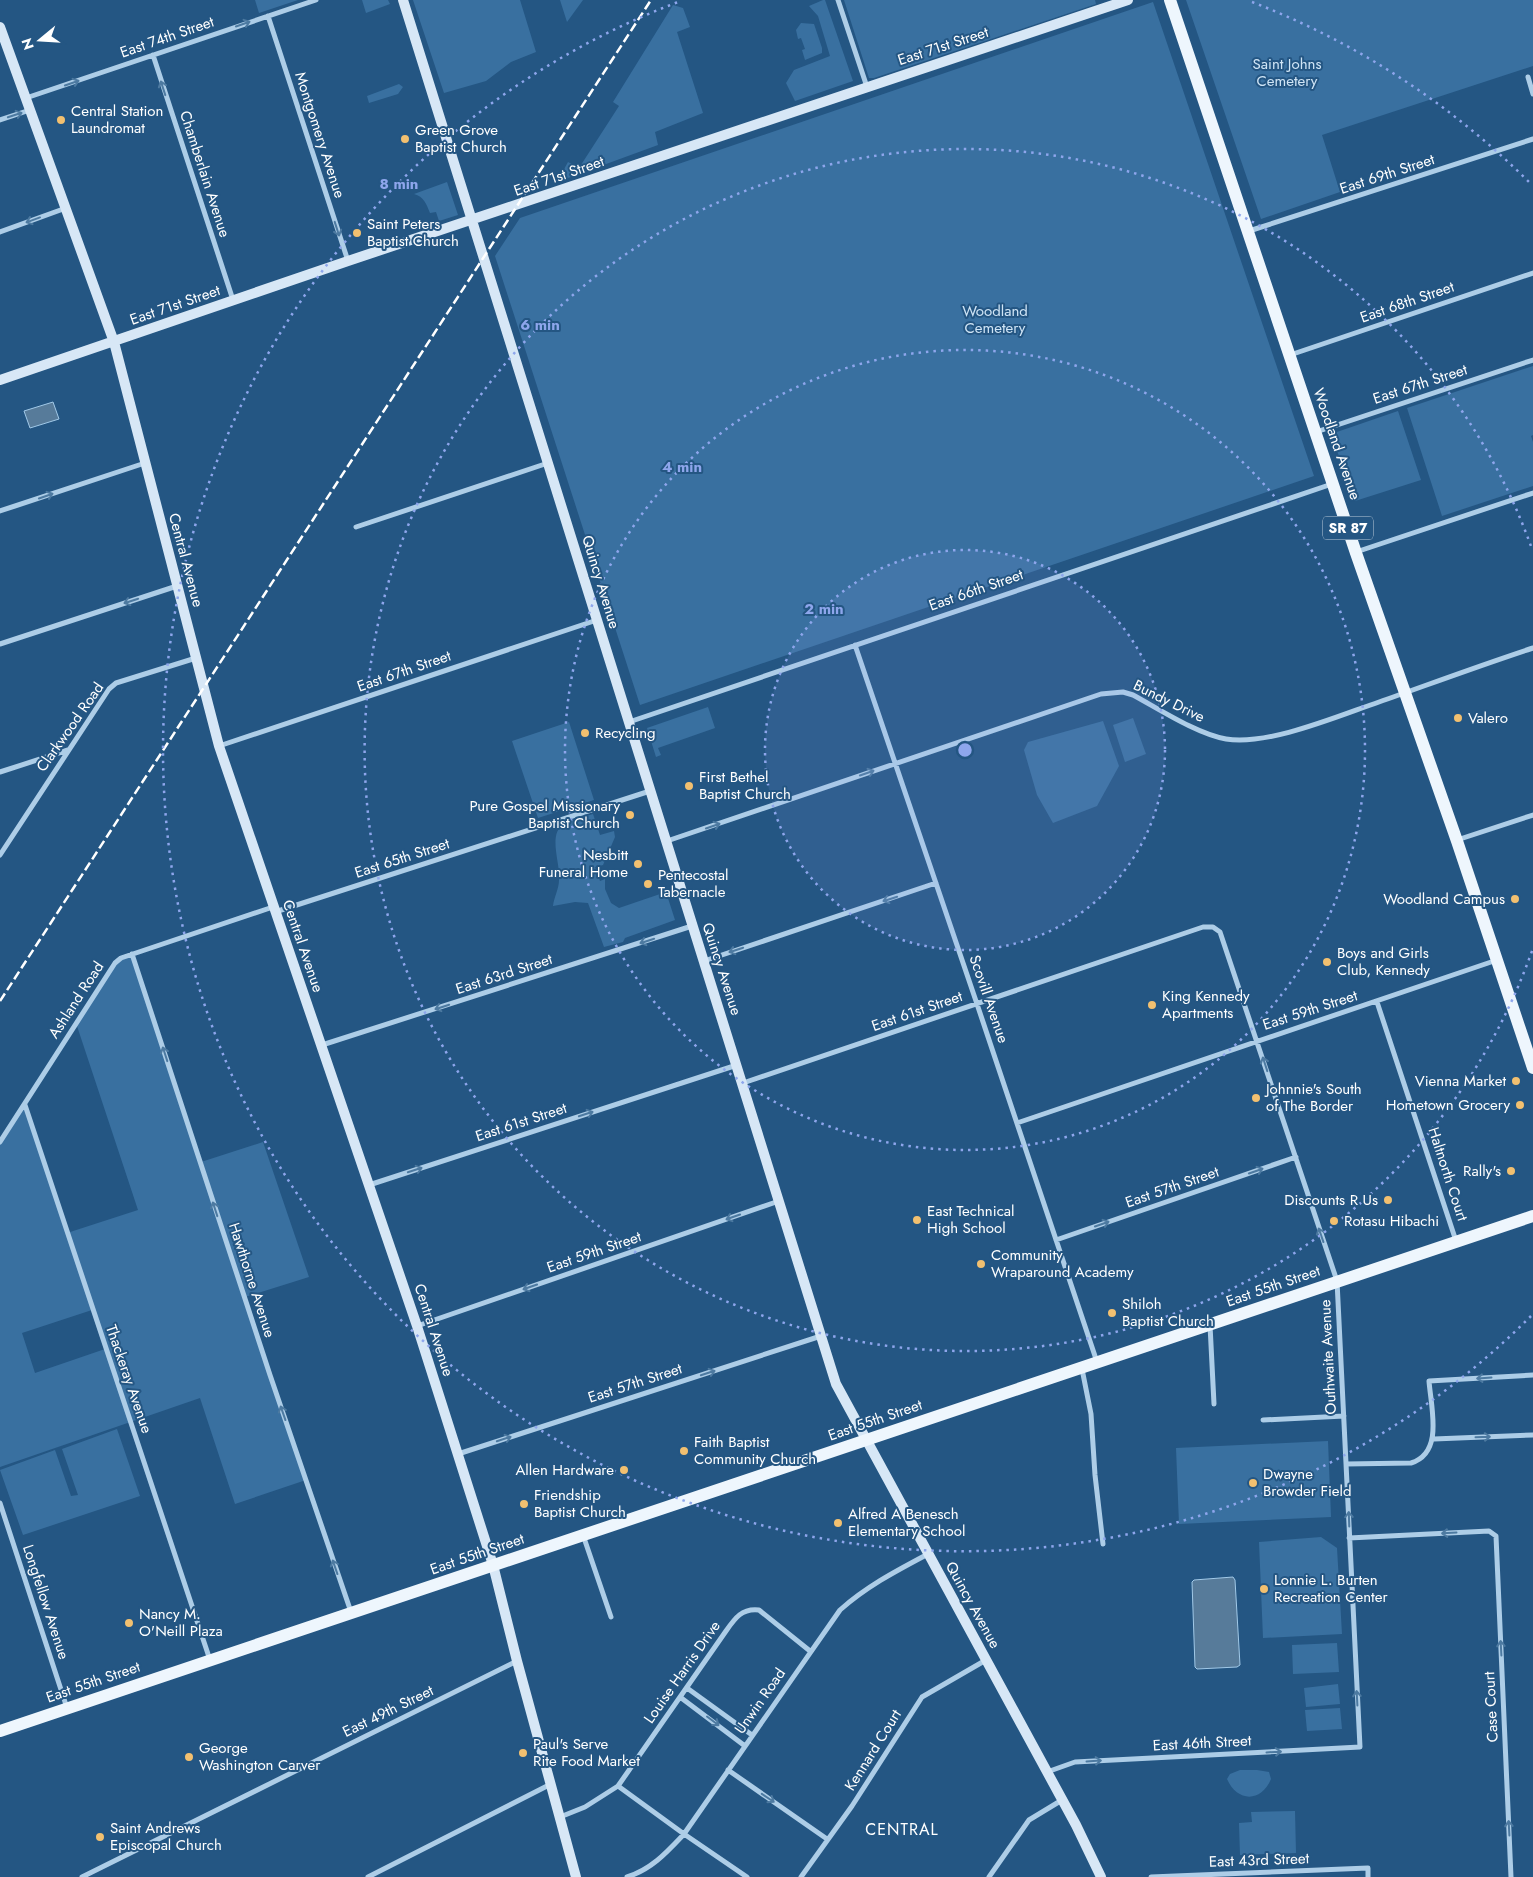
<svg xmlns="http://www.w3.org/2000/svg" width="1533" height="1877" font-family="Jost,sans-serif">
  <rect width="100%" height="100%" fill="#245683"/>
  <path fill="#3970a0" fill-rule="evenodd" d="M255,0H298L259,13Z
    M362,0H388L390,4L366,13Z
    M413,0H520L536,52L511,62L486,81L444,93Z
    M560,0H583L567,22Z
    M823,0H825L853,81L795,101L786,83L794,70L830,56L818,16L809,6Z
    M844,0H1095L1096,4L874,78H869Z
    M1186,0H1533V66L1322,135L1340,192L1261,219Z
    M1153,2L1314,476L640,705L495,256L520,218Z
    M673,5L683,8L690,27L677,32L703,113L655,132L658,145L557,182L568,162L579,168L619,106L613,102Z
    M801,23L814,24L822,48V53L805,60L802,50L805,49L801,38L798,39L796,30Z
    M399,84L403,87L398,94L369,103L367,96Z
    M447,182L458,215L439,221L436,212L430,213C426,203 424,197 414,194Z
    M1533,366V435L1531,436L1533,442V486L1442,516L1407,408Z
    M1398,411L1421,480L1355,501L1331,434Z
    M708,707L715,728L658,748L661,755L656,757L647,728Z
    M1133,718L1146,754L1125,762L1113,725Z
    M1103,721L1119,766L1097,806L1053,823L1037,795L1024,750L1028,742Z
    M569,722L594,800L538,818L512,741Z
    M593,814L600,835L614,831L615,837L603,865L595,867L600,881L605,879V889L611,903L619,908L666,892L675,920L625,938L623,942L604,947L588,903L575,902L553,906C554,897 559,889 559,880C561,864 547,834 564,824C572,819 584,817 593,814Z
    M132,954L201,1162L263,1142L309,1277L245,1297L306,1480L235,1504L200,1398L0,1467V1142L25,1105L67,1233L138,1210L76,1023L115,963ZM92,1310L105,1349L35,1373L22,1333Z
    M117,1429L140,1496L23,1535L0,1470L55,1450L71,1496L78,1495L62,1449Z
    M1328,1441L1331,1517L1179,1524L1176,1448Z
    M1321,1537L1337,1548L1342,1634L1263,1638L1259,1542Z
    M1337,1643L1339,1672L1293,1674L1292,1645Z
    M1338,1684L1340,1704L1306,1707L1304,1688Z
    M1340,1708L1342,1729L1307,1731L1305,1710Z
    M1240,1770H1257L1269,1772L1271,1779C1261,1803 1237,1802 1227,1779L1230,1774Z
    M1295,1811L1296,1853L1240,1855L1239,1823L1252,1822L1251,1812Z"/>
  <path fill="#577b9a" stroke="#a1c9e8" d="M53,402L59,419L30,428L24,411Z
    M1233,1577L1235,1580L1240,1665L1237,1667L1197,1669L1195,1667L1192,1582L1194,1580Z"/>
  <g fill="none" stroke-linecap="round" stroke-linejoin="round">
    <path stroke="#adcde7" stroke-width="5" d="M838,0L867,87
      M268,16L348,261
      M153,55L233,300
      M1528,77L1533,94
      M26,98L316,0
      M0,120L30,110
      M1249,231L1533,139
      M0,232L66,208
      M1290,355L1533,273
      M1316,432L1533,360
      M0,511L145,463
      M356,527L548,463
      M1356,552L1533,493
      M0,644L177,586
      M855,645L977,1004L1097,1362
      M629,722L1332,484
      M219,746L597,620
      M0,772L68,750
      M1457,840L1533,815
      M667,841L1101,694L1123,692L1133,695C1159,709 1197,734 1226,739C1268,746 1338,716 1379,702C1430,684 1481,665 1533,648
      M0,855L109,689L116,683L196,658
      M275,912L650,791
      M132,954L270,1375L351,1612
      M704,961L936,883
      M1377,1002L1456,1241
      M322,1045L692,926
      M743,1083L1203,927H1213L1220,932L1337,1281L1360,1747L1075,1762L1047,1772
      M25,1105L210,1660
      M1017,1123L1497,960
      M0,1142L115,963L121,958L273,907
      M369,1185L737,1065
      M1056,1240L1296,1157
      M1210,1325L1214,1404
      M417,1326L779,1201
      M1082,1369L1091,1414L1095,1475L1103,1544
      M1263,1420L1344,1416
      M1434,1439L1533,1435
      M458,1454L821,1336
      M1346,1464L1411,1463C1444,1453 1431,1408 1429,1381L1533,1375
      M0,1503L67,1708
      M583,1535L611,1617
      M1349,1538L1489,1531L1496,1536L1511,1877
      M687,1688L752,1735
      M680,1697L745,1746
      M728,1770L827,1839
      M618,1786L684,1834L747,1877
      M560,1817L585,1807L618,1786L726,1631C735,1618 742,1608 759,1610L810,1651
      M82,1877L517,1661
      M368,1877L551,1784
      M627,1877C652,1869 667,1852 684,1834L840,1610C867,1586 896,1571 928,1554
      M801,1877L852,1806L922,1697L986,1660
      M989,1877L1029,1820L1062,1800
      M1151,1877L1368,1868V1877"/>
    <path stroke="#d7e7f6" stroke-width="10" d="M403,0L836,1384L1076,1825L1101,1877
      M0,27L114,342L219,746L417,1326L493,1565L517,1661L576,1877
      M0,380L348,261L1128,0"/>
    <path stroke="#eef6fd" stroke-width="12" d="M1170,0L1356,553L1457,841L1533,1068
      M0,1731L1533,1216"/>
    <path stroke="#fff" stroke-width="2.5" stroke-dasharray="9 4" stroke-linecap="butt" d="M0,1001L651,0"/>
  </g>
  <defs><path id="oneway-shaft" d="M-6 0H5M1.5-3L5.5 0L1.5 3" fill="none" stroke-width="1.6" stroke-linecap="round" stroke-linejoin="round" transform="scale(1.25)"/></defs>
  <g stroke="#4d7aa1">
    <use href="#oneway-shaft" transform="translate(243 24) rotate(-19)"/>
    <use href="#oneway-shaft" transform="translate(72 83) rotate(-19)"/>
    <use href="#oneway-shaft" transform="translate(163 88) rotate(-108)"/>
    <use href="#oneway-shaft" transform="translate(15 115) rotate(-18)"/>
    <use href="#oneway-shaft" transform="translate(33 220) rotate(160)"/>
    <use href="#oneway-shaft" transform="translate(337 229) rotate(72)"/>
    <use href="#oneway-shaft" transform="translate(46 496) rotate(-19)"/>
    <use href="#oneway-shaft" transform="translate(131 601) rotate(162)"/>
    <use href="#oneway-shaft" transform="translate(867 773) rotate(-19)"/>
    <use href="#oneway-shaft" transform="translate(713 826) rotate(-19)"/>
    <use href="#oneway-shaft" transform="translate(890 899) rotate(162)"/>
    <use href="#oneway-shaft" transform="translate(647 941) rotate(162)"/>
    <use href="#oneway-shaft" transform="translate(736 950) rotate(162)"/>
    <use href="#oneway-shaft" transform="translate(442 1007) rotate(162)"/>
    <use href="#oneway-shaft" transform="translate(165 1054) rotate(-108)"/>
    <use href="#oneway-shaft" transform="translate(1265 1064) rotate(-108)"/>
    <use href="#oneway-shaft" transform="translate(586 1114) rotate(-18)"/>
    <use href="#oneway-shaft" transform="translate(415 1170) rotate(-18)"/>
    <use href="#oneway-shaft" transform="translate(1256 1171) rotate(-19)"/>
    <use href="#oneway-shaft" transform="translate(215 1209) rotate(-108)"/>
    <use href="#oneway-shaft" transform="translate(733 1217) rotate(161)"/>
    <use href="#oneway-shaft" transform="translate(1102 1224) rotate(-19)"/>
    <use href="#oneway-shaft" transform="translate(1321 1235) rotate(-109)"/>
    <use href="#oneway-shaft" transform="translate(530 1287) rotate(161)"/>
    <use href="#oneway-shaft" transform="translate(708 1373) rotate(-18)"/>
    <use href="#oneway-shaft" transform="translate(1484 1378) rotate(176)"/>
    <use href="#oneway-shaft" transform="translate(283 1413) rotate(-109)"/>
    <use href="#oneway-shaft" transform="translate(1483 1437) rotate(-2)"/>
    <use href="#oneway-shaft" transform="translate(504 1439) rotate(-18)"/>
    <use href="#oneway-shaft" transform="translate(1349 1519) rotate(-92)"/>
    <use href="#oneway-shaft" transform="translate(1449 1533) rotate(177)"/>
    <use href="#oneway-shaft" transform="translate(335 1567) rotate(-109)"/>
    <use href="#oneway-shaft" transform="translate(1501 1648) rotate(-93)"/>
    <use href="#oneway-shaft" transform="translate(1357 1698) rotate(-93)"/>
    <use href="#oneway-shaft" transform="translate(713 1721) rotate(37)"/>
    <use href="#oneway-shaft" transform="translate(1274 1752) rotate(-3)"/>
    <use href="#oneway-shaft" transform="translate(1094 1761) rotate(-4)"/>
    <use href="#oneway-shaft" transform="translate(768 1798) rotate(34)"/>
    <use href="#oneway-shaft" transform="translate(1509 1828) rotate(-93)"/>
  </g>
  <circle cx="965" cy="750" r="200" fill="#8ea6ec" fill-opacity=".12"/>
  <g fill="none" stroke="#8ea6ec" stroke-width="2.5" stroke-dasharray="2.5 5">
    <circle cx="965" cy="750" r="200"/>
    <circle cx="965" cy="750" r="400"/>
    <path d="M1532 951A601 601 0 1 1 1532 549"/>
    <path d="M1531 1316A801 801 0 1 1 678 2M1252 2A801 801 0 0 1 1531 184"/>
  </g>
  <g fill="#f2c070" stroke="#245683" stroke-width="2">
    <circle cx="61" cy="120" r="5"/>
    <circle cx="405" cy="139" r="5"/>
    <circle cx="357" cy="233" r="5"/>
    <circle cx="1458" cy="718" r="5"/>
    <circle cx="585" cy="733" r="5"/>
    <circle cx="689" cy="786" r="5"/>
    <circle cx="630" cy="815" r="5"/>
    <circle cx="638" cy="864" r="5"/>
    <circle cx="648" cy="884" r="5"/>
    <circle cx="1515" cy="899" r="5"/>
    <circle cx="1327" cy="962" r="5"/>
    <circle cx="1152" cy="1005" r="5"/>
    <circle cx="1516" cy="1081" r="5"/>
    <circle cx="1256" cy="1098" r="5"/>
    <circle cx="1520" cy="1105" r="5"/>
    <circle cx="1511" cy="1171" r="5"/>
    <circle cx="1388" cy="1200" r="5"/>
    <circle cx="917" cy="1220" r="5"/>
    <circle cx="1334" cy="1221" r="5"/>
    <circle cx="981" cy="1264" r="5"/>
    <circle cx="1112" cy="1313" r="5"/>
    <circle cx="684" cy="1451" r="5"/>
    <circle cx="624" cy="1470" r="5"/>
    <circle cx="1253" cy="1483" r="5"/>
    <circle cx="524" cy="1504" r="5"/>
    <circle cx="838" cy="1523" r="5"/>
    <circle cx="1264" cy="1589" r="5"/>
    <circle cx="129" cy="1623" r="5"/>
    <circle cx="523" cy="1753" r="5"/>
    <circle cx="189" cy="1757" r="5"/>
    <circle cx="100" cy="1837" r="5"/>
  </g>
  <g text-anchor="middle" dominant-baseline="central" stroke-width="4" stroke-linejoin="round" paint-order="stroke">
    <rect fill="#245683" stroke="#bdccda" stroke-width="1" x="1323" y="516.5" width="50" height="23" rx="4"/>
    <g font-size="14" font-weight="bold" fill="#fff">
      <text x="1348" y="528">SR 87</text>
    </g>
    <g font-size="15" fill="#fff" stroke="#245683">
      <text transform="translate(167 37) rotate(-19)">East 74th Street</text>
      <text transform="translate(943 46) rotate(-18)">East 71st Street</text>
      <text transform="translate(320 135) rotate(72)">Montgomery Avenue</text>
      <text transform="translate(205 174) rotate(72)">Chamberlain Avenue</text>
      <text transform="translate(1387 174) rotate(-18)">East 69th Street</text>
      <text transform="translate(559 176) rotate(-19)">East 71st Street</text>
      <text transform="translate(1407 302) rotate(-19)">East 68th Street</text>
      <text transform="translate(175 305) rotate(-19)">East 71st Street</text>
      <text transform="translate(1420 384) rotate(-18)">East 67th Street</text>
      <text transform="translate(1337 444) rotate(71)">Woodland Avenue</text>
      <text transform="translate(186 560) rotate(75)">Central Avenue</text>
      <text transform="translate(601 582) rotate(73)">Quincy Avenue</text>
      <text transform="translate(976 590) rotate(-19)">East 66th Street</text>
      <text transform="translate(404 671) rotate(-19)">East 67th Street</text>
      <text transform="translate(1169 701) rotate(26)">Bundy Drive</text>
      <text transform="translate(70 727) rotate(-55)">Clarkwood Road</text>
      <text transform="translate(402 858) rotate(-18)">East 65th Street</text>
      <text transform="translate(303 946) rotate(71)">Central Avenue</text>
      <text transform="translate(722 969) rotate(72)">Quincy Avenue</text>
      <text transform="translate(504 974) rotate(-18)">East 63rd Street</text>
      <text transform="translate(989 999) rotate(71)">Scovill Avenue</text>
      <text transform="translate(76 1000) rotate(-57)">Ashland Road</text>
      <text transform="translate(1310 1010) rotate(-18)">East 59th Street</text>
      <text transform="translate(917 1011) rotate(-19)">East 61st Street</text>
      <text transform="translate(521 1122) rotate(-18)">East 61st Street</text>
      <text transform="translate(1448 1174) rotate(72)">Haltnorth Court</text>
      <text transform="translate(1172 1187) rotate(-19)">East 57th Street</text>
      <text transform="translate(594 1252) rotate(-19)">East 59th Street</text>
      <text transform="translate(252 1280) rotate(72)">Hawthorne Avenue</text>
      <text transform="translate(1273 1286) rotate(-19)">East 55th Street</text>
      <text transform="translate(434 1330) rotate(72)">Central Avenue</text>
      <text transform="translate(1328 1357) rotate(-93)">Outhwaite Avenue</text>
      <text transform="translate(129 1379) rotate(71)">Thackeray Avenue</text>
      <text transform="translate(635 1383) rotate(-18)">East 57th Street</text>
      <text transform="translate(875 1420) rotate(-19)">East 55th Street</text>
      <text transform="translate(477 1554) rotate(-19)">East 55th Street</text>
      <text transform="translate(46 1602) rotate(72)">Longfellow Avenue</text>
      <text transform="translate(973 1605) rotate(61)">Quincy Avenue</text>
      <text transform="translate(682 1672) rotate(-55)">Louise Harris Drive</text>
      <text transform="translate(93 1682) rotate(-19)">East 55th Street</text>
      <text transform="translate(760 1701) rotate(-55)">Unwin Road</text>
      <text transform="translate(1491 1707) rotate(-93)">Case Court</text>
      <text transform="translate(388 1711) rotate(-26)">East 49th Street</text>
      <text transform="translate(1202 1743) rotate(-3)">East 46th Street</text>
      <text transform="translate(873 1750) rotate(-58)">Kennard Court</text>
      <text transform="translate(1259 1860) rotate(-2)">East 43rd Street</text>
    </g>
    <g font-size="15" fill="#d0e5f6" stroke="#245683">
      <text x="1287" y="64">Saint Johns<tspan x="1287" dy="17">Cemetery</tspan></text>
      <text x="995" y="311">Woodland<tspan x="995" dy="17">Cemetery</tspan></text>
    </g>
    <g font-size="15" fill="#fff" stroke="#245683" text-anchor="start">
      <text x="71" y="111">Central Station<tspan x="71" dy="17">Laundromat</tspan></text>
      <text x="415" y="130">Green Grove<tspan x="415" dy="17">Baptist Church</tspan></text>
      <text x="367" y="224">Saint Peters<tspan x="367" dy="17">Baptist Church</tspan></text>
      <text x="1468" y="718">Valero</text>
      <text x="595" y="733">Recycling</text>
      <text x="699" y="777">First Bethel<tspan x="699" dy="17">Baptist Church</tspan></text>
      <text x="620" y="806" text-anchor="end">Pure Gospel Missionary<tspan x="620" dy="17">Baptist Church</tspan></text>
      <text x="628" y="855" text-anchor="end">Nesbitt<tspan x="628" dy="17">Funeral Home</tspan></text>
      <text x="658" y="875">Pentecostal<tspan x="658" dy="17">Tabernacle</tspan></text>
      <text x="1505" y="899" text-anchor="end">Woodland Campus</text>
      <text x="1337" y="953">Boys and Girls<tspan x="1337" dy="17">Club, Kennedy</tspan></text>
      <text x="1162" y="996">King Kennedy<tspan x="1162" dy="17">Apartments</tspan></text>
      <text x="1506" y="1081" text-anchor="end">Vienna Market</text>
      <text x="1266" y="1089">Johnnie's South<tspan x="1266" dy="17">of The Border</tspan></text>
      <text x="1510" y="1105" text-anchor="end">Hometown Grocery</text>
      <text x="1501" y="1171" text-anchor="end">Rally's</text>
      <text x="1378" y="1200" text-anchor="end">Discounts R Us</text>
      <text x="927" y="1211">East Technical<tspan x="927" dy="17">High School</tspan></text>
      <text x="1344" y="1221">Rotasu Hibachi</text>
      <text x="991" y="1255">Community<tspan x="991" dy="17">Wraparound Academy</tspan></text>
      <text x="1122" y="1304">Shiloh<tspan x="1122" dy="17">Baptist Church</tspan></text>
      <text x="694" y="1442">Faith Baptist<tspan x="694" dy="17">Community Church</tspan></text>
      <text x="614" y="1470" text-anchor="end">Allen Hardware</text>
      <text x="1263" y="1474">Dwayne<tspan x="1263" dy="17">Browder Field</tspan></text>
      <text x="534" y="1495">Friendship<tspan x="534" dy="17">Baptist Church</tspan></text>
      <text x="848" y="1514">Alfred A Benesch<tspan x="848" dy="17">Elementary School</tspan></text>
      <text x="1274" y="1580">Lonnie L. Burten<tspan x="1274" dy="17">Recreation Center</tspan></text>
      <text x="139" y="1614">Nancy M.<tspan x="139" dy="17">O'Neill Plaza</tspan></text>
      <text x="533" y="1744">Paul's Serve<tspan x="533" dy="17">Rite Food Market</tspan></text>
      <text x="199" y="1748">George<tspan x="199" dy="17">Washington Carver</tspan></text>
      <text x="110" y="1828">Saint Andrews<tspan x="110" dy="17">Episcopal Church</tspan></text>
    </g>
    <g font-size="16" letter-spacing="1" fill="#fff" stroke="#245683">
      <text x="902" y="1829">CENTRAL</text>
    </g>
  </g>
  <circle cx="965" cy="750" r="8" fill="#8ea6ec" stroke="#245683" stroke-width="2.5"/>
  <g font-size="15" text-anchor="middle" font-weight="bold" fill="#8ea6ec" stroke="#245683" stroke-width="4" stroke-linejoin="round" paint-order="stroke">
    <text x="399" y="189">8 min</text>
    <text x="540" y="330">6 min</text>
    <text x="682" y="472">4 min</text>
    <text x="824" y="614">2 min</text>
  </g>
  <g transform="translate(40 40) rotate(252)" stroke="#245683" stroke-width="4" paint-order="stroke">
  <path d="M0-4L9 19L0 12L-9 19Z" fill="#ffffff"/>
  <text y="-8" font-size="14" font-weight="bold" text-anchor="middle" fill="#ffffff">N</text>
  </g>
</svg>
